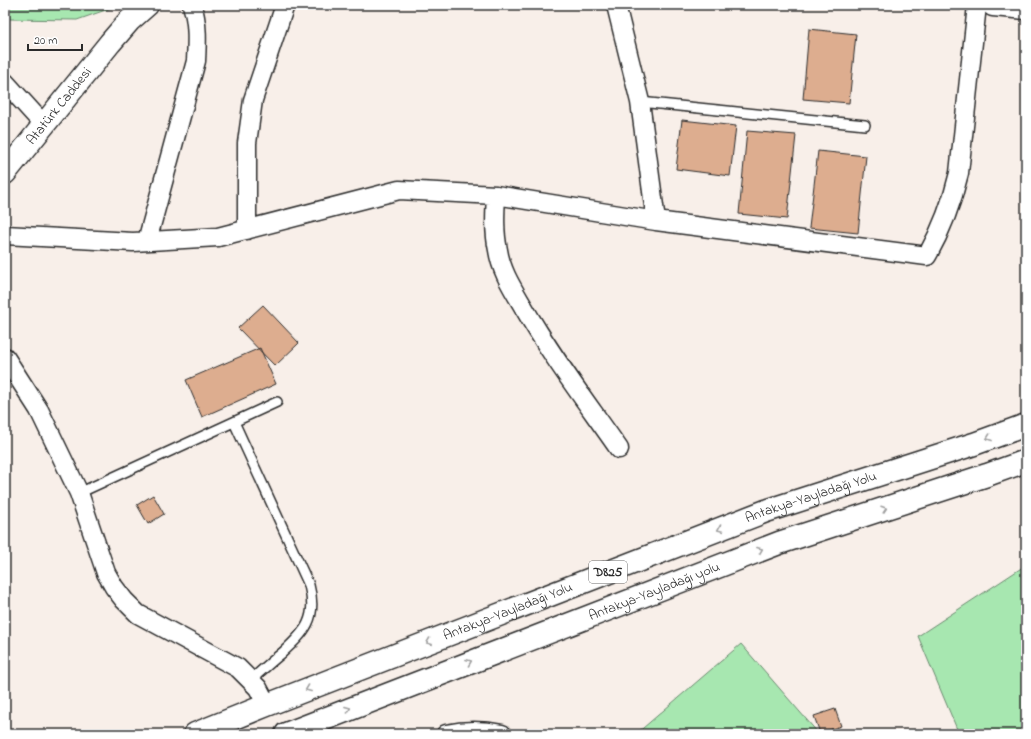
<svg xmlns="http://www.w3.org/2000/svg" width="1031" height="739" font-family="'Indie Flower',sans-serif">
  <rect width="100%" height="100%" fill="#f8efe9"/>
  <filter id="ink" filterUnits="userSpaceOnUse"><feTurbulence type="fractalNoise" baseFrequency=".025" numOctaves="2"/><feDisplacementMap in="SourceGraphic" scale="8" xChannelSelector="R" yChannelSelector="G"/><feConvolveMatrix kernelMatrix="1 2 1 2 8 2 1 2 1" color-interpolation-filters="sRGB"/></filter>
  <g filter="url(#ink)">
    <path fill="#a7e7b0" stroke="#69896e" d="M5,5H120L77,20L8,19L5,15Z
      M1026,565V734H959L918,636Z
      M741,644L819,734H636Z"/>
    <path fill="#ddad8f" stroke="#2b2b2b" d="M809,29L856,34L849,103L803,99Z
      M682,120L736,126L730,176L676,169Z
      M747,131L796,135L787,219L739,214Z
      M818,151L866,156L858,233L809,228Z
      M263,305L299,343L275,366L238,328Z
      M260,348L276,384L202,417L186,380Z
      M153,495L164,514L148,524L137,505Z
      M835,709L841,726L820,733L814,716Z"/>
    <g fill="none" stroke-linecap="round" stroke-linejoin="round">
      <g stroke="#2b2b2b" stroke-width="12">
        <path id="service" d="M640,102L865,125
          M234,422L309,585C318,619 305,632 282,653C271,662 261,671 251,680
          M79,493L277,402"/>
      </g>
      <g stroke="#2b2b2b" stroke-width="21">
        <path id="minor" d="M616,5L640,102L656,221
          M5,82L44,125
          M496,195C495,213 494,232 498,250C501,271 513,289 524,308C552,357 587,403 619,449
          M247,230V143L253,100L285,5
          M5,235L133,242L218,237L399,190L496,195L656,221L927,256C942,229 952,203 959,173L977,5
          M147,241L196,61C197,42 198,23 192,5
          M5,357L39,410L79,493L106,573L114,587L124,600L138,614L238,668L258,688L267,705
          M446,734C465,730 483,730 502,734"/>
      </g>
      <g stroke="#2b2b2b" stroke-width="25">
        <g id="secondary">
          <path d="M993,5L1026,8"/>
          <path id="s1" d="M5,173L110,43L129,21L147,5"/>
        </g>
      </g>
      <g stroke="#2b2b2b" stroke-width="25">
        <g id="trunk">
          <path id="s2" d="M195,734L267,705L766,511L974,444L1026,425"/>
          <path id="s3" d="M286,734L779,543L987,475L1026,461"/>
        </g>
      </g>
      <use href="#service" stroke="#fff" stroke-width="9"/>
      <use href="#minor" stroke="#fff" stroke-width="18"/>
      <use href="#secondary" stroke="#fff" stroke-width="22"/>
      <use href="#trunk" stroke="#fff" stroke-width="22"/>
    </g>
    <defs><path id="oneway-chevron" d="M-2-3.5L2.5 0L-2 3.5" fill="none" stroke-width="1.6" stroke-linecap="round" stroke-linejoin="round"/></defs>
    <g stroke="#a0a0a0">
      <use href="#oneway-chevron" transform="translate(989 438) rotate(160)"/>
      <use href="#oneway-chevron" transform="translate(884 509) rotate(-18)"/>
      <use href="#oneway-chevron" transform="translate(720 529) rotate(159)"/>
      <use href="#oneway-chevron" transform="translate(760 550) rotate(-21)"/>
      <use href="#oneway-chevron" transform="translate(429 642) rotate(159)"/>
      <use href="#oneway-chevron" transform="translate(469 662) rotate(-21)"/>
      <use href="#oneway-chevron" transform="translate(308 689) rotate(159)"/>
      <use href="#oneway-chevron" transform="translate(348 709) rotate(-21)"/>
    </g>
  </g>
  <g text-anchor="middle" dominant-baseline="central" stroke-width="3" stroke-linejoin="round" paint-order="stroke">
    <rect fill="#fff" stroke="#6b6b6b" stroke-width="1" x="589" y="561" width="38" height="22" rx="3"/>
    <g font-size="13" font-weight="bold" fill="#2b2b2b">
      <text x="608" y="572">D825</text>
    </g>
    <g font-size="14" fill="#2b2b2b" stroke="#fff">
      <text stroke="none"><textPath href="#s1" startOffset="86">Atatürk Caddesi</textPath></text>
      <text stroke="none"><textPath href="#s2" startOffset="660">Antakya-Yayladağı Yolu</textPath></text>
      <text stroke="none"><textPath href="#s3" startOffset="395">Antakya-Yayladağı yolu</textPath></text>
      <text stroke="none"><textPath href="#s2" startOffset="336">Antakya-Yayladağı Yolu</textPath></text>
    </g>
  </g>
  <rect width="1031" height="739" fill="none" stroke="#fff" stroke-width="20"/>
  <rect x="10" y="10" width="1011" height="719" fill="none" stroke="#2b2b2b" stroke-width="1.5" filter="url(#ink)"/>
  <path d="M28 44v6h54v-6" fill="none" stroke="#2b2b2b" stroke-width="2"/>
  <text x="34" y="44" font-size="12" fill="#2b2b2b" stroke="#ffffff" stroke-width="3" paint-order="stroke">20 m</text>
</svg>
